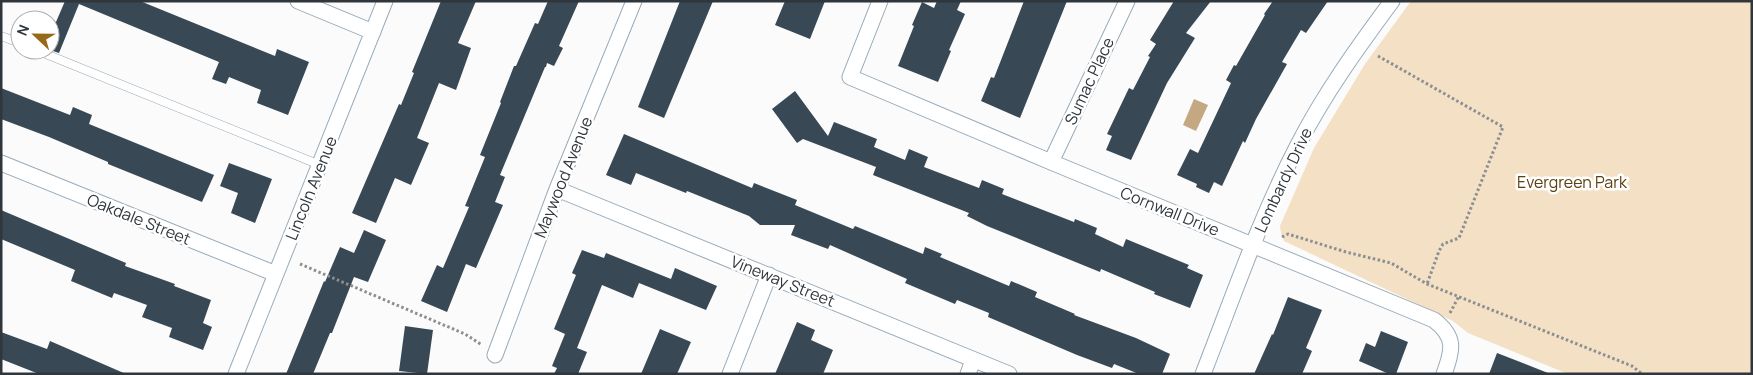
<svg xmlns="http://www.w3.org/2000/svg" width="1753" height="375" font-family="Manrope,sans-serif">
  <rect width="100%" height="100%" fill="#fbfbfb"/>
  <path fill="#f4e0c4" d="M1411,1H1752V374H1568L1468,333L1453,321L1284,241L1281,233L1280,226L1314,148L1365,64Z"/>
  <path fill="#c3a882" d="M1194,99L1208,105L1196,131L1183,125Z"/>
  <path fill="#384955" d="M65,1H140L275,56L277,49L309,62L288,115L257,103L261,90L229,77L226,84L212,79L219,62L79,4L59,53L50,50V20L56,22Z
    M441,1H476L458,43L471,48L456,90L439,83L417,138L429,143L411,185L395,178L376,223L352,213L399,104L401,105L414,73L412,72Z
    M548,1H579L559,46L563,48L554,66L547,63L546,67H545L500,175L505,177L495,202L503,205L476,268L466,264L447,312L421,301L437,265L443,268L469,207L465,206L485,157L480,155L501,103L500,102L514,66H516L535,23L538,24Z
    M680,1H713L664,118L638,107Z
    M785,1H825L810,39L775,25Z
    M937,1H961L957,10L965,14L949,50L951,51L938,82L898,66L914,26L912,25L922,2L934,8Z
    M1024,1H1067L1020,118L981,101L991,77L994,78Z
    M1174,1H1211L1186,33L1195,38L1167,83L1131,160L1106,150L1112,136L1107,134L1129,88L1133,90L1150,57L1148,56L1156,44L1150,40Z
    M1273,1H1328L1306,33L1301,30L1282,62L1287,64L1256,119L1245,143L1243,141L1222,186L1214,182L1209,193L1196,187L1197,184L1177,175L1190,149L1198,153L1231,83L1226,80L1234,65L1236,66L1265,15L1264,14Z
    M1,88L70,115L73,107L92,115L89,124L214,175L202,202L108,164V162L49,137L1,119Z
    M795,91L828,136L834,122L877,139L874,147L905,160L909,149L928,157L924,167L979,188L982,180L1004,189L1002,194L1074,222L1075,219L1097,228L1095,234L1123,247L1126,239L1189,265L1187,268L1203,275L1190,308L1154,294L1155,292L1101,269L1100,272L987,226L967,216L969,213L873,175L876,167L803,139L797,143L772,109Z
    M624,134L752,188L754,183L797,200L795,205L853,229L855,226L923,254L925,247L942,254L940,257L1009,286L1011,281L1037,292L1035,297L1075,314L1074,315L1136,338L1170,354L1162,374H1139L1114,364L1112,368L1077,355L988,317L989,313L957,300L955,304L905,283L907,279L830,245L828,249L791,235L795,225H760L749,216L687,191L686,193L636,173L631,185L606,175Z
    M229,163L272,179L255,223L231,213L238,193L220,186Z
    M1,210L126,263L125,266L175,284L174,286L211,300L203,323L212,327L203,350L169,337L172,328L142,317L147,305L114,293L112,298L71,281L75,270L1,239Z
    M364,230L386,240L368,282L354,277L332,333H330L313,374H286L324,281L325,282L340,247L354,253Z
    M582,250L604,258L606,253L671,279L675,268L717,286L706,310L639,283L633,298L602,285L577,348L587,352L578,374H554L557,368L552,366L565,334L554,329L576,275L572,273Z
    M1288,297L1322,310L1306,348L1312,351L1302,374H1254L1272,334L1273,335Z
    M797,322L815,330L811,340L833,350L823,374H775Z
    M405,326L433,330L427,374L399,371Z
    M660,329L691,342L677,374H641Z
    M1381,331L1408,342L1396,374H1389L1359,361L1366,343L1375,347Z
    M1,332L47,349L50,341L126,374H39L1,359Z
    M1497,353L1548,373V374H1489Z"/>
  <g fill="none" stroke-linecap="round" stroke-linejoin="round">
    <g stroke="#98abb9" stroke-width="9">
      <path id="lane" d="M1,36L20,43
        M36,50L320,165"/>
    </g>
    <g stroke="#98abb9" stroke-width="17">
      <path id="street" d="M298,1L373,32
        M880,1L850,77L1051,162L1434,320C1456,337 1453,350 1444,374
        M1051,162L1127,1
        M1,163L276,274
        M557,189L1009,374
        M495,355L557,189L634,1
        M236,374L385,1
        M730,374L769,275
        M968,374L973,360
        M1203,374C1233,297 1260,218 1298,145C1324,94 1358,47 1392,1"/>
    </g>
    <path stroke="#8b8f92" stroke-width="3" stroke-dasharray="2.5 2.5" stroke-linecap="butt" d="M1378,56L1503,127L1459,238L1443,244L1439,251L1427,284
      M1282,237L1288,234L1346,252L1391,263L1427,284L1632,366L1642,374
      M300,264L465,334L482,345
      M1450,313L1459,296"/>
    <use href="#lane" stroke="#fff" stroke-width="8"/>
    <use href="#street" stroke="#fff" stroke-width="15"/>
  </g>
  <g text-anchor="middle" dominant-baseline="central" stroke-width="5" stroke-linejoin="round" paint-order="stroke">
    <g font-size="16" fill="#2f363c" stroke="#fff">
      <text transform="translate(1089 81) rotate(-65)">Sumac Place</text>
      <text transform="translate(563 177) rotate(-68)">Maywood Avenue</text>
      <text transform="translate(1283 180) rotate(-65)">Lombardy Drive</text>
      <text transform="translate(311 188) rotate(-68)">Lincoln Avenue</text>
      <text transform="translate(1170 211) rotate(22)">Cornwall Drive</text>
      <text transform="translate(139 219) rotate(22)">Oakdale Street</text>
      <text transform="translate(783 281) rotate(22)">Vineway Street</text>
    </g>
    <g font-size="16" fill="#5d4012" stroke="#fff">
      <text x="1572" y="182">Evergreen Park</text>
    </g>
  </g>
  <rect width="1753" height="375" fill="none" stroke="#2f363c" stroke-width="5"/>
  <g transform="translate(35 35) rotate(292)"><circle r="24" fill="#ffffff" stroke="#acafb1"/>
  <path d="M0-4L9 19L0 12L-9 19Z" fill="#976918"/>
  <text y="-8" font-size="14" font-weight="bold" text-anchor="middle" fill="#2f363c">N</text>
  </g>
</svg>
